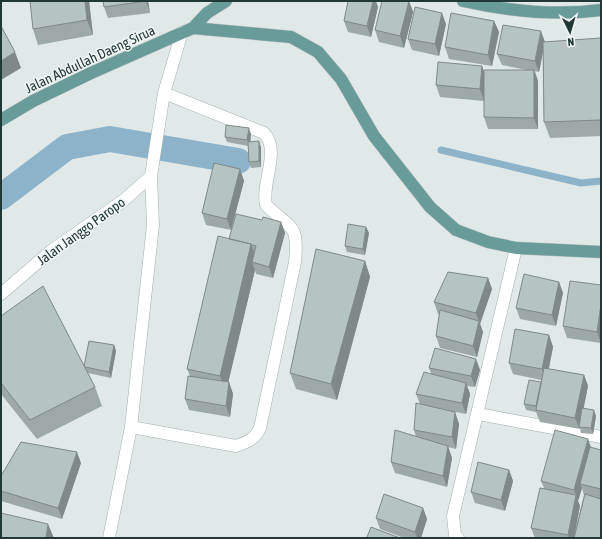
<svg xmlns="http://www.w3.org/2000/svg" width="602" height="539" font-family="'Asap Condensed',sans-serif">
  <rect width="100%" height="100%" fill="#e0e9e7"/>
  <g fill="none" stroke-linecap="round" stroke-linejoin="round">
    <path stroke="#8db3ca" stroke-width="7" d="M441,150L581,183L601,181"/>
    <path stroke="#8db3ca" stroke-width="26" d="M1,197L67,147L110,139L238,161"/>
    <g stroke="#a3b0af" stroke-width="13">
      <path id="minor" d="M1,294L51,251L124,200L151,176L164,93L182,32
        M478,414L601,437
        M131,427L236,446C248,442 255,439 260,428L295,262C299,222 290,229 266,205C261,183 281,151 264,133L164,93
        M109,538L131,427L153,225L151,176
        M458,538L455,535L453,516L516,248"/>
    </g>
    <g stroke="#bdc3c3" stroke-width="13">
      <path id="major" d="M463,1C508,11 555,16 601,10
        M193,28L207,13L226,1
        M1,120L33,101L91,73L193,28L291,37L318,52L341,79L374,136L430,207L456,230L488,242L516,248L601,252"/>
    </g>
    <use href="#minor" stroke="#fff" stroke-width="12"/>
    <use href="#major" stroke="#699b99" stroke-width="12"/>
  </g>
  <path fill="#9da9a6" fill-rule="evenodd" d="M89,1L93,35L38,45L33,29Z
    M103,1H148L150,13L108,18L104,7Z
    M409,1L413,12L404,48L379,42L375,30Z
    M378,7L371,37L348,32L344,21Z
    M494,21L499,32L492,66L449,59L445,47Z
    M446,24L439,56L412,50L408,39Z
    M601,39V136L550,138L544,122L543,50L539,72L535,71L538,81V129H488L484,117V101L440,97L436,85L482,66L484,73L527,70L502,65L497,54L545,42Z
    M251,134L250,142L261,147V167L251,168L249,162L248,146L227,142L225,137Z
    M240,169L244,181L231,230L206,225L202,213Z
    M262,220L281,222L285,233L273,278L256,274L255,270L228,382H229L233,394L230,417L189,410L185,399L190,376L187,369L229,239Z
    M366,227L369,233L365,255L347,252L345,246Z
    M365,261L370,277L337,400L296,389L290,373Z
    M488,278L492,289L480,324L483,332L477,357L440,348L436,336L439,314H438L434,302Z
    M559,282L563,293L556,326L520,319L516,308Z
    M601,285V343L567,338L563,326Z
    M1,316L84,366L114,345L116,351L111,378L88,373L95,387L102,406L37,439L1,394Z
    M549,335L553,347L549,369L584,375L588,386L583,409L596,416L593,434L581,433L580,428V429L540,422L536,412L526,410L524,404L541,382V380L513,374L509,363Z
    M476,359L480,370L475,387L467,386L470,394L466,414L434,408L455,412L459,424L456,449L448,447L452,458L447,487L395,473L391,462L416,437L414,430L420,404L416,394L431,373L429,368Z
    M592,448L601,450V538H535L531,528L544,488L541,481ZM582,488L584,495L574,536L580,506L578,501Z
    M81,463L62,519L1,501V476Z
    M509,470L513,481L505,511L475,503L471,492Z
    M423,508L427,519L421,538H404L380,529L376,518Z"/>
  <path fill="#7f8987" d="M85,1H89L93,35L87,20Z
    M146,1H148L150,13Z
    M373,1H376L378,7L371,37L367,26Z
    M409,1L413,12L404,48L400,36Z
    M442,13L446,24L439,56L435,44Z
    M494,21L499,32L492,66L488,55Z
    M541,31L545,42L539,72L535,61Z
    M15,52L21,68L1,80V61Z
    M482,66L486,77L484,101L480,89Z
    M534,70L538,81V129L534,118Z
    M249,128L251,134L250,146L247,140Z
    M259,141L261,147V167L259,161Z
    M240,169L244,181L231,230L227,219Z
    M281,222L285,233L273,278L269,267Z
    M366,227L369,233L365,255L363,249Z
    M251,244L257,260L252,262L255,270L226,392L220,376Z
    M365,261L370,277L337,400L331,384Z
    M488,278L492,289L480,324L476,313Z
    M559,282L563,293L556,326L552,315Z
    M601,304V343L597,332Z
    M479,321L483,332L477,357L473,346Z
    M549,335L553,347L546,381L542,369Z
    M114,345L116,351L111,378L109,372Z
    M476,359L480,370L475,387L471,376Z
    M584,375L588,386L580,427H579L580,429L575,418Z
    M229,382L233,394L230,417L226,406Z
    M466,383L470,394L466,414L462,403Z
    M594,410L596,416L593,434L591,428Z
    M455,412L459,424L456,449L452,437Z
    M588,439L592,450L580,484L582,488L578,501L580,506L574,538H569L568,535L576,495L574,490Z
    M448,446L452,458L447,487L443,476Z
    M77,452L81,463L62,519L58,508Z
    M509,470L513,481L505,511L501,500Z
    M423,508L427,519L421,538H417L415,532Z
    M48,524L54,538H46Z"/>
  <path fill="#b6c4c1" stroke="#7f8987" d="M30,1H85L87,20L33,29Z
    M103,1H146L104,7Z
    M348,1H373L367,26L344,21Z
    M382,1H409L400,36L375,30Z
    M415,7L442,13L435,44L408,39Z
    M451,13L494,21L488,55L445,47Z
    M503,25L541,31L535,61L497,54Z
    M1,26L15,52L1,61Z
    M601,38V120L544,122L543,42Z
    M438,62L482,66L480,89L436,85Z
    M484,70H534V118L484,117Z
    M226,125L249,128L247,140L225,137Z
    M259,141V161L249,162L248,142Z
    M214,163L240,169L227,219L202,213Z
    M236,214L262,220L263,217L281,222L269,267L252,262L256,246L252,245L251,244L229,239Z
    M348,224L366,227L363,249L345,246Z
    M218,236L251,244L220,376L187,369Z
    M316,249L365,261L331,384L290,373Z
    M448,272L488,278L476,313L434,302Z
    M524,274L559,282L552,315L516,308Z
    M570,281L601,285V304L597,332L563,326Z
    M43,286L95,387L30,420L1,383V316Z
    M440,310L479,321L473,346L436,336Z
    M515,329L549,335L542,369L509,363Z
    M89,341L114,345L109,372L85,367L84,366Z
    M435,348L476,359L471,376L429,368Z
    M544,368L584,375L575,418L536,410Z
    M424,372L466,383L462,403L416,394Z
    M188,376L229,382L226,406L185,399Z
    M529,380L541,382L536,406L524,404Z
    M416,403L455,412L452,437L414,430Z
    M582,408L594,410L591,428L579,427Z
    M395,430L448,446L443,476L391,462Z
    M555,430L588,439L574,490L541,481Z
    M21,442L77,452L58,508L1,491V476Z
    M590,447L601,450V489L580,484Z
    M478,462L509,470L501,500L471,492Z
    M540,488L576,495L568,535L531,528Z
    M384,494L423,508L415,532L376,518Z
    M585,494L601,499V538H574Z
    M1,513L48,524L46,538H1Z
    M371,527L400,538H369L367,537Z"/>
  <g text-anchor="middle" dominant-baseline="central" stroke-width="3" stroke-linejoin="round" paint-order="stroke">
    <g font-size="14" fill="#223837" stroke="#f0f6f5">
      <text transform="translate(90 59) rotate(-25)">Jalan Abdullah Daeng Sirua</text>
      <text transform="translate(81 231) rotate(-36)">Jalan Janggo Paropo</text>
    </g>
  </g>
  <rect width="602" height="539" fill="none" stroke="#223837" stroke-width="4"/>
  <g transform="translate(570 32) rotate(175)" stroke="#f0f6f5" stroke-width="3" paint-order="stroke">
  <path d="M0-3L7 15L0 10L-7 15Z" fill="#223837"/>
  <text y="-6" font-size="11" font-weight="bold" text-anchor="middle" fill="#223837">N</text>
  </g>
</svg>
